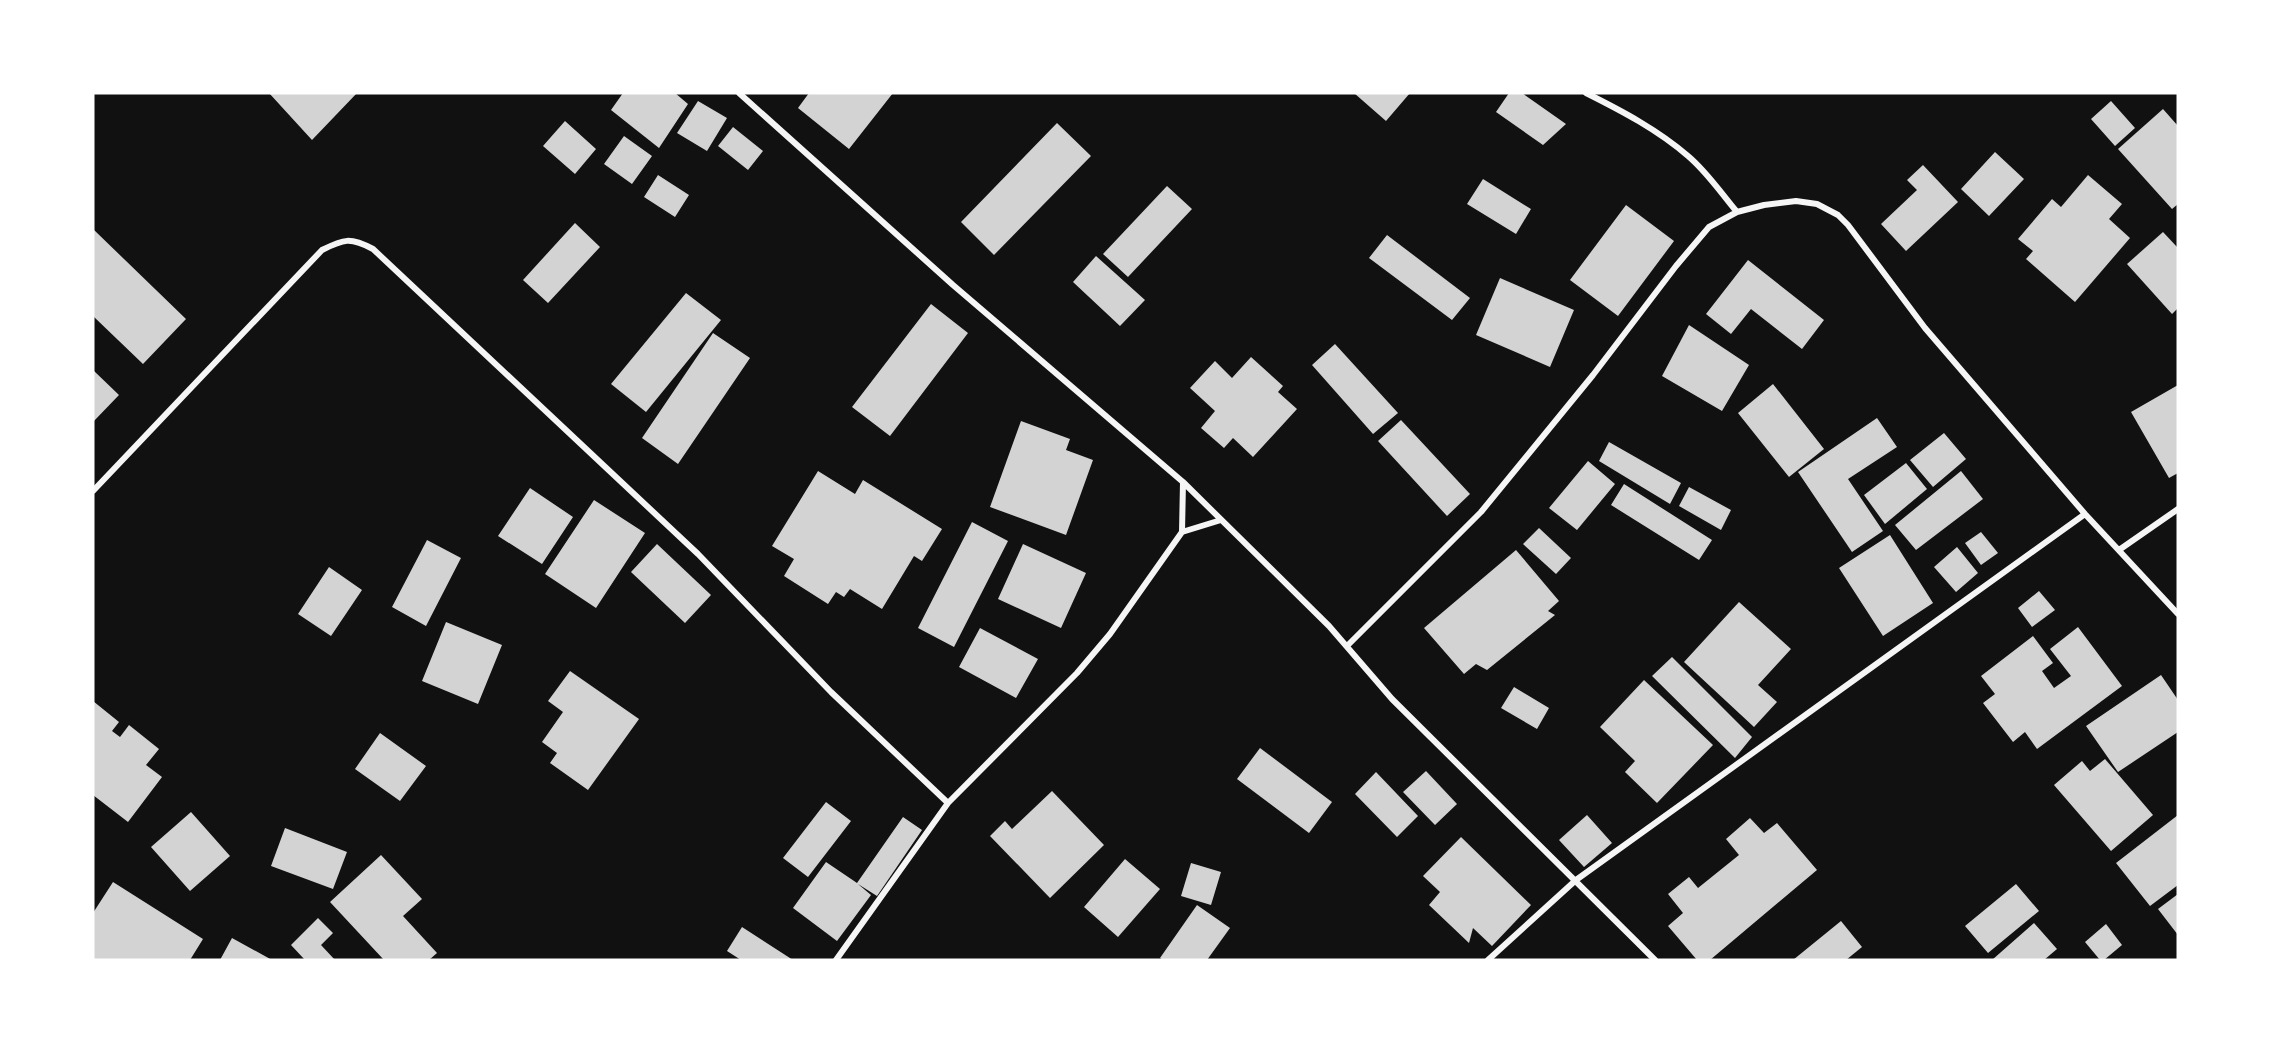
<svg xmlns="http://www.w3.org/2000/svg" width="2271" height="1053" font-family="Manrope,sans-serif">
  <rect width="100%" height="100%" fill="#111"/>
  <path fill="#d3d3d3" d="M269,93H357L312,140Z
    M623,93H675L688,104L659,148L611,110Z
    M809,93H893L849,149L798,108Z
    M1354,93H1410L1386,121Z
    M1509,93H1522L1566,124L1543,145L1496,112Z
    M698,101L727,118L707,151L677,133Z
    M2111,101L2135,128L2115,146L2091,119Z
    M2163,109L2178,126V204L2172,209L2118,149Z
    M565,121L596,149L575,174L543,146Z
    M1057,123L1091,156L994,255L961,222Z
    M733,127L763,151L748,170L718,146Z
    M624,136L652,156L632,184L604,164Z
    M1995,152L2024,179L1989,216L1961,189Z
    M1923,165L1958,202L1906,251L1881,224L1917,190L1907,180Z
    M658,175L689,195L675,217L644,197Z
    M2088,175L2122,204L2109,219L2130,238L2075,302L2026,259L2033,251L2018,239L2052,199L2061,207Z
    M1483,179L1531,209L1516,234L1467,204Z
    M1167,186L1192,209L1128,277L1103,254Z
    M1626,205L1674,241L1618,316L1570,280Z
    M575,223L600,247L548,303L523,280Z
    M93,229L186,319L143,364L93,316Z
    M2163,232L2178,248V308L2172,314L2127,264Z
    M1387,235L1470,298L1452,320L1369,258Z
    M1096,256L1145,300L1120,326L1073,282Z
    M1748,260L1824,320L1802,349L1751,309L1731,334L1706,314Z
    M1500,278L1574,310L1550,367L1476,335Z
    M686,293L721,320L646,412L611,384Z
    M931,304L968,333L890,436L852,407Z
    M1689,325L1749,365L1722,411L1662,376Z
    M713,333L750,358L678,464L642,438Z
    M1335,344L1398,413L1373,434L1312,365Z
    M1251,357L1283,386L1278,392L1297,409L1253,457L1233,438L1224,448L1201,428L1215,411L1190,388L1215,361L1232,378Z
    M93,370L119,395L93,422Z
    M1773,384L1824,449L1789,477L1738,413Z
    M2178,385V473L2169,478L2131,412Z
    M1877,418L1897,447L1848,479L1883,531L1852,552L1798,472Z
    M1401,420L1470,494L1447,516L1378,441Z
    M1021,421L1070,439L1066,450L1093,460L1066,535L990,507Z
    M1944,433L1966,459L1933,487L1910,460Z
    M1609,442L1681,483L1670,504L1599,461Z
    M1588,461L1615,484L1577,530L1549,508Z
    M1906,463L1927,489L1885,524L1864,495Z
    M818,471L855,494L863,480L942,529L922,561L914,556L882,609L850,589L844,597L836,592L828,604L784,576L794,559L772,546Z
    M1961,471L1983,499L1916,550L1895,525Z
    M1624,484L1712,540L1699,560L1611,505Z
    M1689,487L1731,510L1721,530L1679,506Z
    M530,488L573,517L542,564L498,536Z
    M594,500L645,533L596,608L545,574Z
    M972,522L1008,541L954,647L918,628Z
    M1539,528L1571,558L1556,574L1523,544Z
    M1981,532L1998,553L1981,565L1965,543Z
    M1890,535L1933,603L1883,636L1839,568Z
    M427,540L461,558L426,626L392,607Z
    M657,544L711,595L685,623L631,572Z
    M1023,544L1086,573L1061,628L998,599Z
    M1957,547L1978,573L1956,592L1934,567Z
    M1516,550L1559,601L1548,611L1555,615L1487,670L1476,664L1464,674L1424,628Z
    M329,567L362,590L331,636L298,614Z
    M2039,591L2055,610L2032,627L2018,608Z
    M1739,602L1791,649L1758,685L1777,702L1754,727L1684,662Z
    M446,622L502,645L478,704L422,681Z
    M2078,627L2122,686L2037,749L2025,732L2013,742L1983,703L1995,694L1981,676L2033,636L2053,663L2042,671L2054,688L2071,676L2050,649Z
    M980,628L1038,659L1016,698L959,667Z
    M1672,657L1752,737L1735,758L1652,676Z
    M570,671L639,719L588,790L550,763L557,753L542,742L563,712L548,701Z
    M2161,675L2178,700V732L2118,772L2086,726Z
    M1644,680L1713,745L1657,803L1625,772L1635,761L1600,727Z
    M1514,687L1549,708L1537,729L1501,708Z
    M93,701L119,722L112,731L120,737L129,725L159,749L146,765L162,777L128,822L93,795Z
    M380,733L426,766L400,801L355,769Z
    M1260,748L1332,802L1309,833L1237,779Z
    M2105,759L2153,815L2111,851L2054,785L2082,761L2090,771Z
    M1426,771L1457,804L1435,825L1403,792Z
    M1376,772L1418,816L1397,837L1355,794Z
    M1052,791L1104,845L1050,898L990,836L1005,821L1012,829Z
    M826,802L851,821L808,877L783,858Z
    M191,812L230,856L190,891L151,847Z
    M1587,815L1612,843L1584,867L1559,840Z
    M2178,815V885L2150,906L2116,863Z
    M903,817L922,830L877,896L858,884L871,895L837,941L793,908L826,862L857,883Z
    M1750,818L1764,833L1777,823L1817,870L1710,960H1697L1668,926L1683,913L1668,894L1689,877L1698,888L1739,855L1726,839Z
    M285,828L347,852L333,889L271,866Z
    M1461,837L1531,905L1492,946L1473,928L1469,943L1429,905L1440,892L1423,876Z
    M381,855L422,899L403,916L437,953L429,960H384L330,902Z
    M1125,859L1160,889L1118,937L1084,907Z
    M1191,863L1221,872L1211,905L1181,896Z
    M113,882L203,939L190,960H93V913Z
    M2016,884L2039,911L1988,953L1965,926Z
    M2178,894V935L2158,909Z
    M1197,905L1230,928L1207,960H1163L1160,958Z
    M318,918L333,933L321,945L335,960H305L291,945Z
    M1841,921L1862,947L1846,960H1793Z
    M2034,923L2057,949L2044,960H1992Z
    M2106,924L2122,945L2104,960H2100L2085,942Z
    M742,927L793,960H741L727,951Z
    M232,938L272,960H220Z"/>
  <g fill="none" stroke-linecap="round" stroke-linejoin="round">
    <path stroke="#f5f5f5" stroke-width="6" d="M739,93L953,285L1183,482L1329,626L1392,699L1655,960
      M1586,93C1622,111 1658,130 1688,156C1707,172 1721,193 1737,212
      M93,491L322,250C344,239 350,237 373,249L698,554L831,692L948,803L1077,673L1110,634L1182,532L1183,482
      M1182,532L1221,520
      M2119,550L2178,509
      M1347,646L1481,512L1593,375L1676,266L1709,227L1737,212L1764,205L1796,201L1817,204L1838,215L1848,225L1925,328L2085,514L2178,614
      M836,960L948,803
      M1488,960L1576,880L2085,514"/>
  </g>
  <rect width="2271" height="1053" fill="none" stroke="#ffffff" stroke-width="189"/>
</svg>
